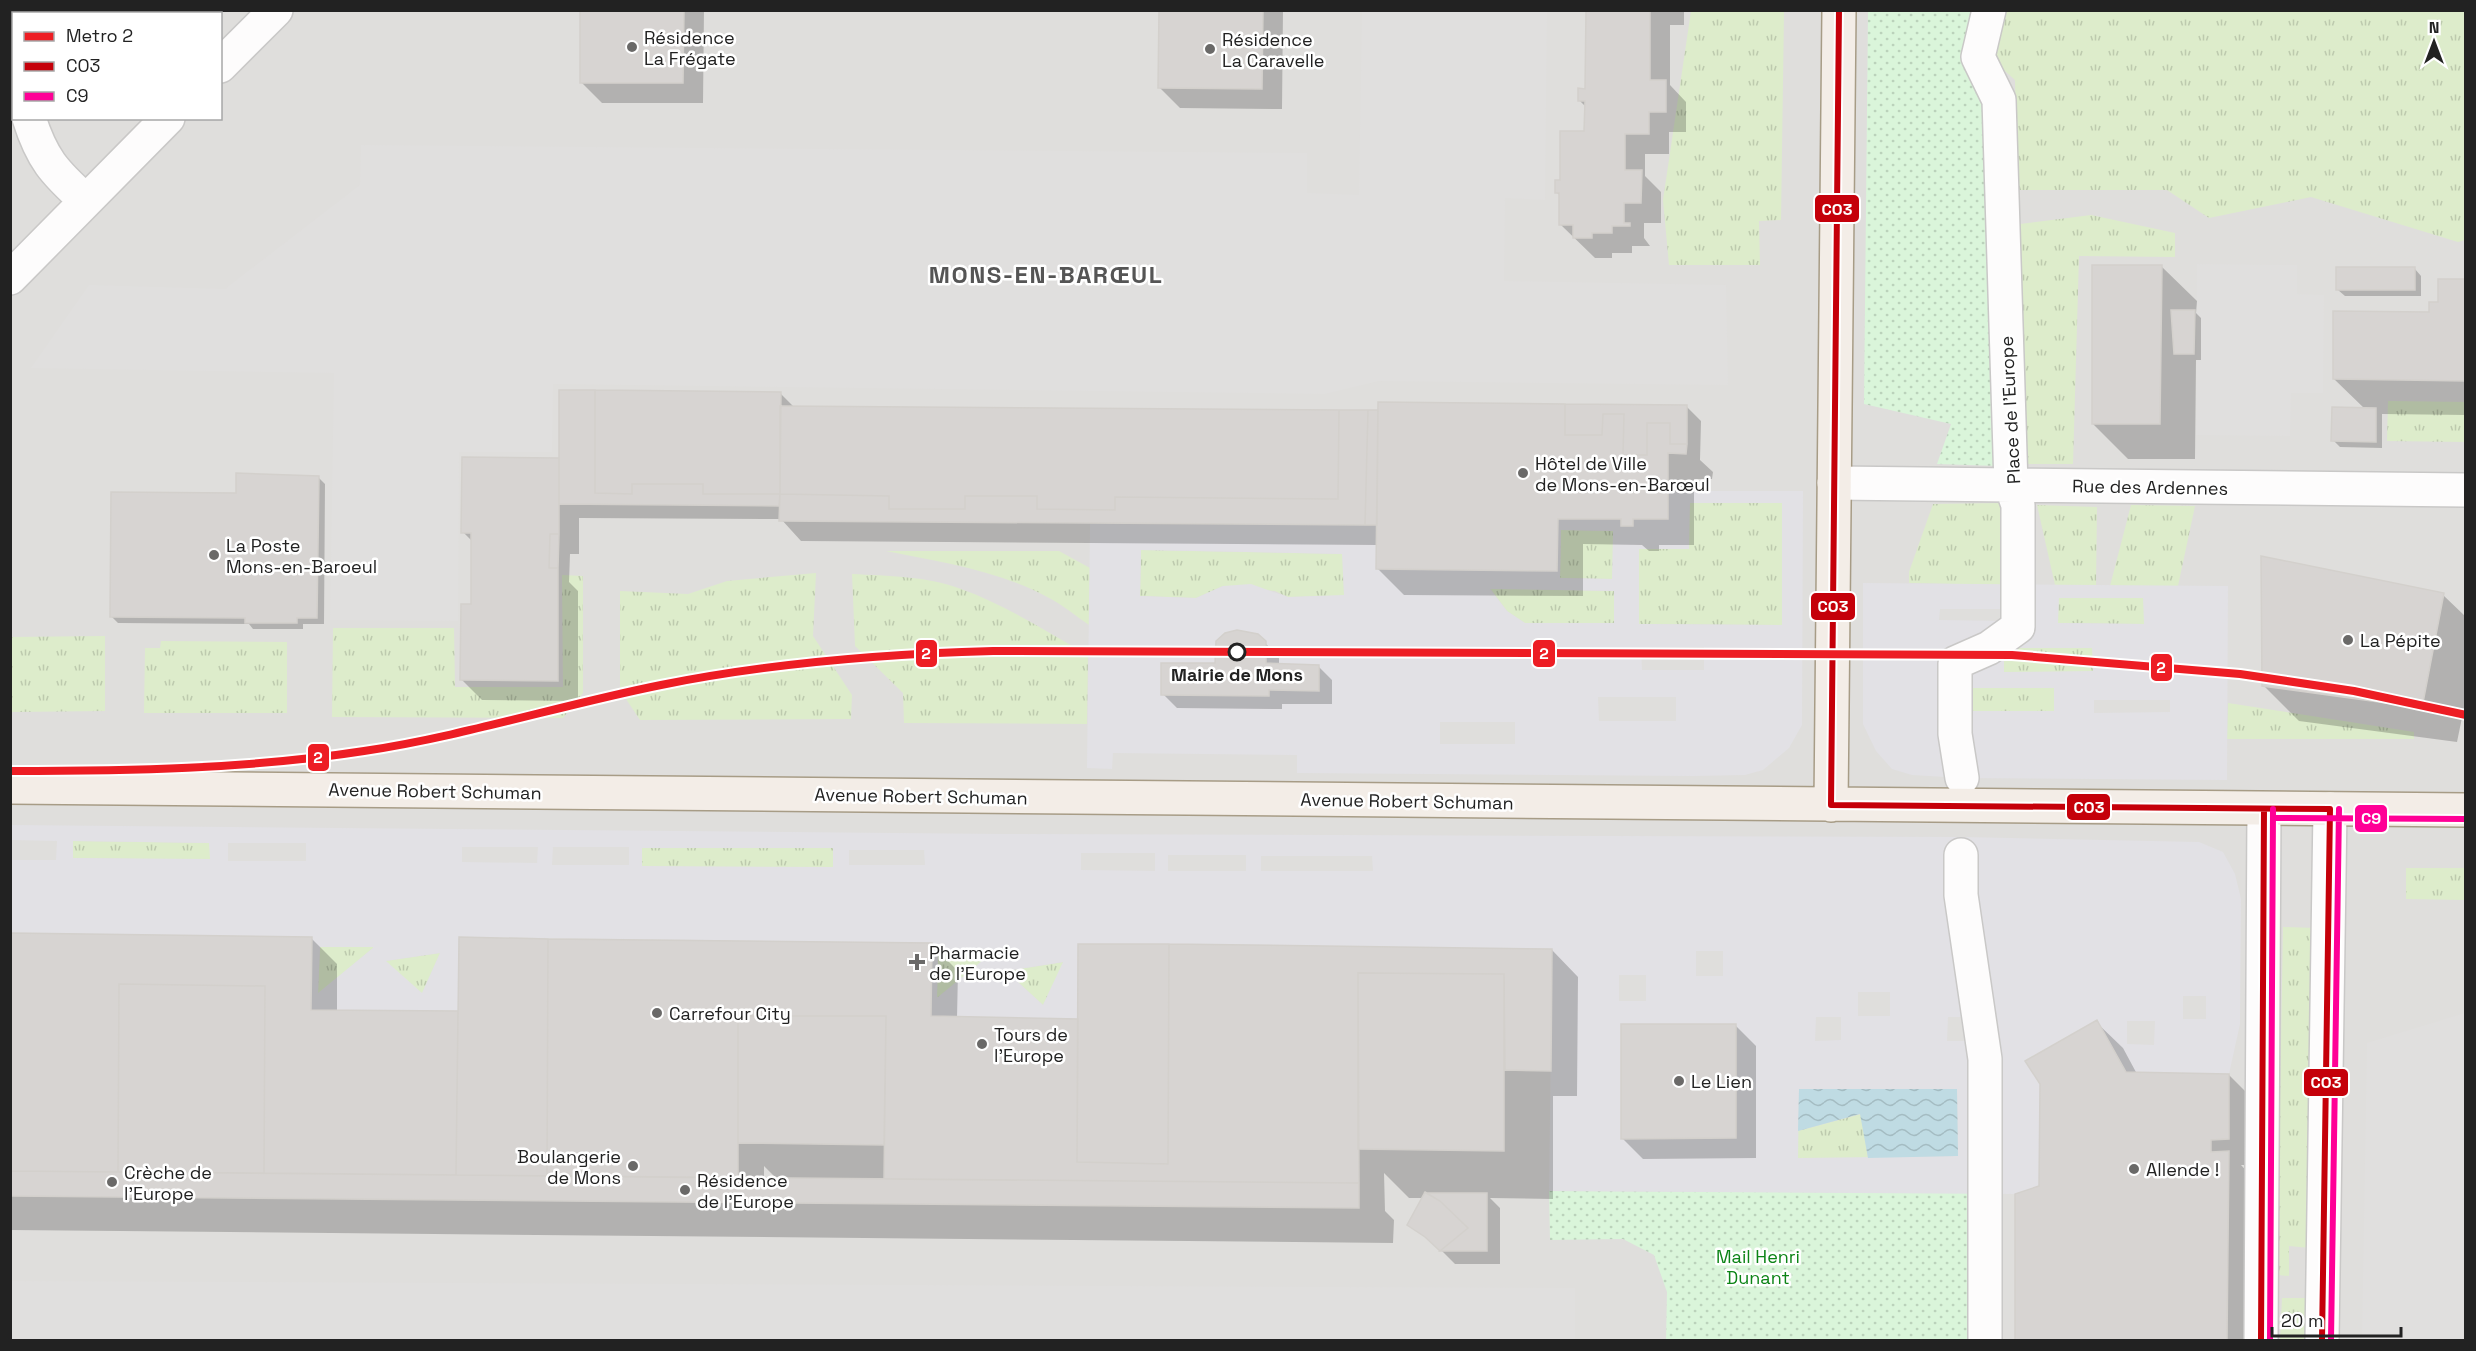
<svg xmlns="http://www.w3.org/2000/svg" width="2476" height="1351" font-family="'Space Grotesk',sans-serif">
  <defs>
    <pattern id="grass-tufts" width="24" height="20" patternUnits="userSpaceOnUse" patternTransform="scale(1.5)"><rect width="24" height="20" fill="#ddeccb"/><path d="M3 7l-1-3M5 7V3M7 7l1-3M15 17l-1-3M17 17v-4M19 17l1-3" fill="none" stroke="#bdcaae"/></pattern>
    <pattern id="park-dots" width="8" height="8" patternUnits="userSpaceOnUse" patternTransform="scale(1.5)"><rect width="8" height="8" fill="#daf5da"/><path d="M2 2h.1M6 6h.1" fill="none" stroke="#bbd2bb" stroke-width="1.8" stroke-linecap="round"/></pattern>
    <pattern id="water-waves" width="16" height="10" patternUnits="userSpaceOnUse" patternTransform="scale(1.5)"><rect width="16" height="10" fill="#bfdbe3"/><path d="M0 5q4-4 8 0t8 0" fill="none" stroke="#a4bcc2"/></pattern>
  </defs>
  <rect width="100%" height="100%" fill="#f0eeeb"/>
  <path fill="#dfdedc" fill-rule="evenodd" d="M11,11H2465V1340H11ZM14,14H220V118H14Z"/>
  <path fill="url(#grass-tufts)" d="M1691,11H1784L1781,220L1759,221L1760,265H1669L1663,200Z
    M2004,11H2465V240L2458,242L2311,197L2209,218L2167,190H2017L2015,80L1988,56Z
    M2091,215L2175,233V257L2079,256L2073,464H2027L2020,224Z
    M2388,401L2465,402V442L2387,441Z
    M1690,503H1783L1782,625L1639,624V549Z
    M2004,503L2003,585L1909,583V572L1933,504Z
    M2037,505L2097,507L2096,586L2055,585Z
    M2131,505L2195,506L2178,586H2110Z
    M1561,530L1613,531V579L1560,578Z
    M1141,550L1343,554L1344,596L1288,597L1275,591L1223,586L1196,598L1140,596Z
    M886,551H1059L1090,568L1089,625C1076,616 1064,606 1051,599C1001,571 941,562 886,551Z
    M816,573L813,636L852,695L851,719L640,720L620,690V591L688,594L727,581Z
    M852,574C887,576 928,576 961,589C1006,605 1047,632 1088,655L1087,724L904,723L903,693L855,646Z
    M562,575L583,576V693L563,718L332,717L333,628H454L455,687H563Z
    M1490,588L1614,591V623H1525L1507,611Z
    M2058,598H2144V624L2058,623Z
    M105,636V711L11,712V637Z
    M161,641L287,642V713H144L145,648H160Z
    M2004,648H2093V672H2004Z
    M1966,688H2054V712L1966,711Z
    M2228,703L2414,732V739H2227Z
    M73,841L210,843V860L72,858Z
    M642,848H833V867H642Z
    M2406,868H2465V900L2406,899Z
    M2283,927L2315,928L2310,1248L2289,1246V1276L2277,1275Z
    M320,947H374L318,994Z
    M995,951L937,998L938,952Z
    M440,953L422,994L385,961Z
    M1064,962L1043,1005L1006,971Z
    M1861,1114L1868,1158H1798V1131Z
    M2282,1298H2310L2312,1340H2280Z"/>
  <path fill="url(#park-dots)" d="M1868,11H1975L1982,89L1999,466L1937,464L1951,424L1864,404Z
    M1549,1191L1987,1193L1985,1340H1666L1667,1292L1654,1255L1623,1239L1550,1240Z"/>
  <path fill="#e0dfde" d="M1362,11H1547L1545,200L1505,198L1504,281L1726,285L1728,385L1379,381L1324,394L553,384L552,452H459L458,621L330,620L334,373L31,368L89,285L225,289L360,185L361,145L1307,153V193L1359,195Z
    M2197,264L2297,265V294L2324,295L2323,393H2291L2290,436L2196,435Z
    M2465,1013L2463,1340H2362L2367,1043Z
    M11,1281L1575,1288V1340H11Z"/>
  <path fill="#e2e1e5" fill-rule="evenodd" d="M1668,491H1803L1802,725L1789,748L1763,770L1745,775L1694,776L1297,773V755L1113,753L1112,769L1087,768L1090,524L1377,525V569L1557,571L1558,519H1621L1633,526V519H1668ZM1690,503H1782V625L1639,624V549H1689ZM1561,530L1613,531L1612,579L1560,578ZM1141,550L1342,554L1344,595L1288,597L1251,584L1223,586L1196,598L1140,596ZM1490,589L1614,591V623H1525L1507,611ZM1237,630L1258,634L1266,641V663L1318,665L1319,691L1269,690V696L1161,695V663H1215L1216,641L1225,633ZM1704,647V670H1642L1641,648ZM1598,697H1676V721H1599ZM1440,722H1515V744H1440Z
    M1863,583L2228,586L2227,780L1962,778L1912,775L1892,769L1876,751L1863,724ZM2059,598H2143L2144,624L2058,623ZM2004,609V621L1939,620L1940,609ZM2004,648H2092L2093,671L2004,672ZM1967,688H2054V711H1966ZM2094,700H2170V712L2094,713Z
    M11,825L1004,834L1962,837L2199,842L2223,852L2235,874L2241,899L2240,1024L2229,1074L2126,1072L2096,1020L2025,1060L2040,1084L2039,1186L2015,1194L1549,1191L1552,949L1169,944L1078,1019L931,1016L932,943L459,937L458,1011L311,1010V937L11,933V860H56L57,841L11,840ZM73,841L209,843L210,859L73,858ZM228,843H306V861H228ZM462,847H538L537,863L462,862ZM553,847H629V865H552ZM833,848V867L642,866V848ZM849,850H924L925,865H849ZM1081,853H1155V871L1081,870ZM1168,855H1246V871H1168ZM1261,856H1372L1373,871H1261ZM320,947H373V948L318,993ZM994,951L938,997H937L938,952ZM1696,951H1723V976H1696ZM440,953L422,993L386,961ZM1063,962L1043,1005L1006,971H1007ZM1619,975H1646V1001H1619ZM1858,992H1890V1016H1858ZM2183,996H2206V1019H2183ZM1816,1017H1841V1040L1815,1041ZM1948,1017H1972V1041H1947ZM2127,1021H2155L2154,1045L2127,1044ZM1799,1089H1957L1958,1156L1798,1158Z"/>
  <path fill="url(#water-waves)" d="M1799,1089H1957L1958,1156L1868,1158L1860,1114L1798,1131Z"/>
  <path fill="#0003" fill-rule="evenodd" d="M91,10H151V14H91Z
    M582,10H704L703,103H602L581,82Z
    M1160,10H1283L1282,109L1180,108L1160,88Z
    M1587,10H1684V25H1670V85L1686,102V132H1669V154H1645V176L1661,192V223H1644V238L1650,246H1632V253H1612V258H1595L1561,225V196L1556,192L1586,133V107L1580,101L1586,91Z
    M2161,266L2197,301L2196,313L2201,318V360H2196L2195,459H2128L2093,424Z
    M2415,269L2421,276V296H2345L2338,290Z
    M2466,281V415L2382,414V448L2340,447L2333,440L2365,409L2334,379L2431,313Z
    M780,393L794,407L1341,412L1687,407L1701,421L1700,460L1713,472L1712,479H1694V545H1659V551H1649L1642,545L1583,544V596L1404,595L1378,569V545L801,541L781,519L579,518V554H570L569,582L578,591V701L482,700L462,680L472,606L473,542L463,532L558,459Z
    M318,477L325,484L324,624H303V629H253L249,624L118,623L111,616L237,494Z
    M2443,595L2466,617V698L2457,742L2299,721L2264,686Z
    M1248,632L1257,635L1279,657V665L1318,666L1332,680V704H1282V709L1177,708L1163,694L1217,665L1231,633Z
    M10,935L311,938L337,964V1012L459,1015L932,945L958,971L957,1018L1079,1020L1552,950L1578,977L1577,1096H1553V1199L1490,1198L1500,1208V1264H1455L1434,1243L1409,1225L1423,1198H1409L1384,1173L1385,1211L1394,1220L1393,1243L10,1230ZM764,1166L777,1179H764Z
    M2096,1022L2123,1048L2137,1074L2229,1075L2255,1101V1165H2241L2254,1179L2253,1340H2016L2017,1195L2041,1187Z
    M1735,1025L1756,1046V1158L1643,1159L1623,1139Z"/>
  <path fill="#d7d4d2" stroke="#d3d0cc" stroke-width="1.5" d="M90,10H137V14H90Z
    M580,10H684L683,83H580Z
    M1159,10H1263L1262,89L1158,88Z
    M1586,10H1650V80H1666V112H1649V134H1625V170H1642L1641,203H1624V223H1630V226H1612V233H1592V238H1573V225H1559V193H1555V180H1560V131H1584L1585,101H1578V88L1585,89Z
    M2092,265H2162L2160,424H2092Z
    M2336,267H2415V290H2336Z
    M2438,279H2466V381L2333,379V311L2429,312V302H2438Z
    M2171,310H2195L2194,354H2174Z
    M559,390H595V493L632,494V484H703V494H780L779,506L559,504Z
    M595,390L781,392L780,494H703V484H632V494L595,493Z
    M1378,402L1565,404V435H1602L1603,414H1624L1623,455H1647V423H1670V444H1687L1686,454L1668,453V519H1633V526H1621V519H1558L1557,571L1376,569Z
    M1565,404L1687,405V444H1670V423H1647V455H1623L1624,414H1603L1602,435H1565Z
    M780,406L1339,410L1338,499L1115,497V510L1037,509V496H965V509H889V496L780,494Z
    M2332,407L2376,408V442L2331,441Z
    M1339,410H1368L1365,525L779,521L780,494L889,496V509H965V496H1037V509L1115,510V497L1338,499Z
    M1368,410H1378L1377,525H1365Z
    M462,457L559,458V534H550L549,568H558V681L460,680L461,604H471V533H461Z
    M236,473L319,476L317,618H297V623H245V618L110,617L111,492L236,493Z
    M550,534H559L558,568H549Z
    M2261,556L2444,593L2422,708L2262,686Z
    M1237,630L1258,634L1266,641V663L1319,665V691L1269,690V696L1161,695V663H1215L1216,641L1225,633Z
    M10,933L312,937L311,1010L458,1011L456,1175L264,1173L265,986L119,984L118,1172L10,1171Z
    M459,937L548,939L547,1176L456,1175Z
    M548,939L932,943L931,1016L1078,1019L1077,1162L1168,1164L1169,944L1552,949L1551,1071L1505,1070L1504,974L1358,973L1359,1183L884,1179L886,1016H738V1178L547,1176Z
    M1078,944H1169L1168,1164L1077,1162Z
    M1358,973L1504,974V1151L1358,1149Z
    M119,984L265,986L264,1173L118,1172Z
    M738,1016H886L884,1145L738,1143Z
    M2097,1020L2126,1072L2229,1074V1139L2211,1140V1152L2229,1151L2227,1340H2015V1194L2039,1186L2040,1084L2025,1061Z
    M1621,1024H1736V1138L1621,1139Z
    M10,1171L1359,1183V1208L10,1196Z
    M1425,1192L1440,1201L1468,1228L1440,1251L1425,1237L1407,1225Z
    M1426,1193H1487V1251H1440L1468,1228L1440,1201Z"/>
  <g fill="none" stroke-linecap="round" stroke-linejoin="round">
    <g stroke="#c9c8c7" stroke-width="36">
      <path id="minor" d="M193,14L194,10
        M10,47L14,59
        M220,66L276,10
        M29,118C42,159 54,172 85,200
        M10,278L168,118
        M1834,483L2466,490
        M1962,778L1955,734V663L1989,648L2018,627V505L2011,485L1999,100L1978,57L1989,10
        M1961,855V895L1985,1059V1340
        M2261,1340L2264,809
        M2322,1340L2330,809"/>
    </g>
    <g stroke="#a79c86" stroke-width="36">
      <path id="major" d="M10,787L2466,810
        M1831,805L1839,10"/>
    </g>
    <use href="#minor" stroke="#fdfcfc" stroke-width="33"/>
    <use href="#major" stroke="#f3ede7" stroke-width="33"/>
    <g stroke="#fff" stroke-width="10">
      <path id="bus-1" d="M1831,805L2330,809L2322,1340
        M1831,805L1839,10
        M2261,1340L2264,809"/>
    </g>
    <g stroke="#fff" stroke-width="10">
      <path id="bus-2" d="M2276,818L2466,819
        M2270,1340L2273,809
        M2331,1340L2339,809"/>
    </g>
    <use href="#bus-1" stroke="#c5000a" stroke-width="6"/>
    <use href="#bus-2" stroke="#ff0096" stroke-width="6"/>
    <g stroke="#fff" stroke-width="12">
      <path id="metro-1" d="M10,771C129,771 247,769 364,751C464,736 561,705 661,685C770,663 882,654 993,651L2012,655L2240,674L2354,691L2466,715"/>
    </g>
    <use href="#metro-1" stroke="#ed1d24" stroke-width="8"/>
  </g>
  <g fill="#6a6968" stroke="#fff" stroke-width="2">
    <circle cx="632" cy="47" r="6"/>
    <circle cx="1210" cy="49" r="6"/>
    <circle cx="1523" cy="473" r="6"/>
    <circle cx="214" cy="555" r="6"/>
    <circle cx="2348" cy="640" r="6"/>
    <path d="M914 953h6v6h6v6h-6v6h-6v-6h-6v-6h6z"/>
    <circle cx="657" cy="1013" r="6"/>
    <circle cx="982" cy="1044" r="6"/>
    <circle cx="1679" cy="1081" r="6"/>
    <circle cx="633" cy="1166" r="6"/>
    <circle cx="2134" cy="1169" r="6"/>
    <circle cx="112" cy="1182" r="6"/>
    <circle cx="685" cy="1190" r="6"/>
  </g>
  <circle fill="#fff" stroke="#222" stroke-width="3" cx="1237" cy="652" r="8"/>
  <g text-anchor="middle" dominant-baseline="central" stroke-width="5" stroke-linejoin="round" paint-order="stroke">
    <g font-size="18" fill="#222" stroke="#fff" text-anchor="start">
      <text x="644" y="37">Résidence<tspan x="644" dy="21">La Frégate</tspan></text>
      <text x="1222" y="39">Résidence<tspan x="1222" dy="21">La Caravelle</tspan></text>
      <text x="1535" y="463">Hôtel de Ville<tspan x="1535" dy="21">de Mons-en-Barœul</tspan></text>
      <text x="226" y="545">La Poste<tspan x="226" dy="21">Mons-en-Baroeul</tspan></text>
      <text x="2360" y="640">La Pépite</text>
      <text x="929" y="952">Pharmacie<tspan x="929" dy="21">de l'Europe</tspan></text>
      <text x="669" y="1013">Carrefour City</text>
      <text x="994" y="1034">Tours de<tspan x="994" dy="21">l'Europe</tspan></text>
      <text x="1691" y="1081">Le Lien</text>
      <text x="621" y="1156" text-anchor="end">Boulangerie<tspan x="621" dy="21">de Mons</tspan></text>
      <text x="2146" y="1169">Allende !</text>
      <text x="124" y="1172">Crèche de<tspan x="124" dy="21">l'Europe</tspan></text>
      <text x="697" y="1180">Résidence<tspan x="697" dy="21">de l'Europe</tspan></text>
    </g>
    <g font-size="18" fill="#222" stroke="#fff">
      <text transform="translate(2010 410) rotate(-93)">Place de l'Europe</text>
      <text transform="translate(2150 487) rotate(1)">Rue des Ardennes</text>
      <text transform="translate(435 791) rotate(1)">Avenue Robert Schuman</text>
      <text transform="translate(921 796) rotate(1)">Avenue Robert Schuman</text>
      <text transform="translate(1407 801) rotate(1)">Avenue Robert Schuman</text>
    </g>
    <g font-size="18" font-weight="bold" fill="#222" stroke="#fff">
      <text x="1237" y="674">Mairie de Mons</text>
    </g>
    <g font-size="18" fill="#0c8416" stroke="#fff">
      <text x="1758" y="1256">Mail Henri<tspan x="1758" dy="21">Dunant</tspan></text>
    </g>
    <g font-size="24" font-weight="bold" letter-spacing="1.5" fill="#555" stroke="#fff">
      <text x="1046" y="274">MONS-EN-BARŒUL</text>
    </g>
  </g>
  <g stroke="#fff" stroke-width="2">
    <rect x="1814" y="194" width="46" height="29" rx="6" fill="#c5000a"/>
    <rect x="1810" y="592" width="46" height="29" rx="6" fill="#c5000a"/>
    <rect x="1532" y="639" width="24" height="29" rx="6" fill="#ed1d24"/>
    <rect x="915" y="639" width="23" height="29" rx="6" fill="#ed1d24"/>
    <rect x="2150" y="653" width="23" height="29" rx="6" fill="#ed1d24"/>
    <rect x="307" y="743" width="23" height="29" rx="6" fill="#ed1d24"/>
    <rect x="2066" y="793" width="45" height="28" rx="6" fill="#c5000a"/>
    <rect x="2354" y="804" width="34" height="29" rx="6" fill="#ff0096"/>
    <rect x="2303" y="1068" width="46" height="29" rx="6" fill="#c5000a"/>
  </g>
  <g font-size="16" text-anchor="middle" font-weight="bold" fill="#fff">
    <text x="1837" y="215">CO3</text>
    <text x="1833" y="612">CO3</text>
    <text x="1544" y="659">2</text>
    <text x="926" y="659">2</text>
    <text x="2161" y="673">2</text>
    <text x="318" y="763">2</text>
    <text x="2089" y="813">CO3</text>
    <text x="2371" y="824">C9</text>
    <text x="2326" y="1088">CO3</text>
  </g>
  <rect width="2476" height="1351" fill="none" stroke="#222222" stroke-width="24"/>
  <rect x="12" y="12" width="210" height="108" fill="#ffffff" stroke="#a7a7a7" stroke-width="1.5"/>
  <rect x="24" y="32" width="30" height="9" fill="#ed1d24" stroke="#a7a7a7" stroke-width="1.5"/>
  <text x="66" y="42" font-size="18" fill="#222222">Metro 2</text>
  <rect x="24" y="62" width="30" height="9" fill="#c5000a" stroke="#a7a7a7" stroke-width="1.5"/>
  <text x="66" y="72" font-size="18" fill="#222222">CO3</text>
  <rect x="24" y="92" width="30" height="9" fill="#ff0096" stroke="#a7a7a7" stroke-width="1.5"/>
  <text x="66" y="102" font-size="18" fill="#222222">C9</text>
  <g transform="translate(2434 42)" stroke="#ffffff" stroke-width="4.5" paint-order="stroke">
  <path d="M0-4.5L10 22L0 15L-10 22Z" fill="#222222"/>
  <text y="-9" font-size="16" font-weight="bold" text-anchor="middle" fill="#222222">N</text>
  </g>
  <path d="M2272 1327v9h129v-9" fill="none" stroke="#222222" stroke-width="3"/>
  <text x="2281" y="1327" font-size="18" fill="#222222" stroke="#ffffff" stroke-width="4.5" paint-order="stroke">20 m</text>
</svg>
